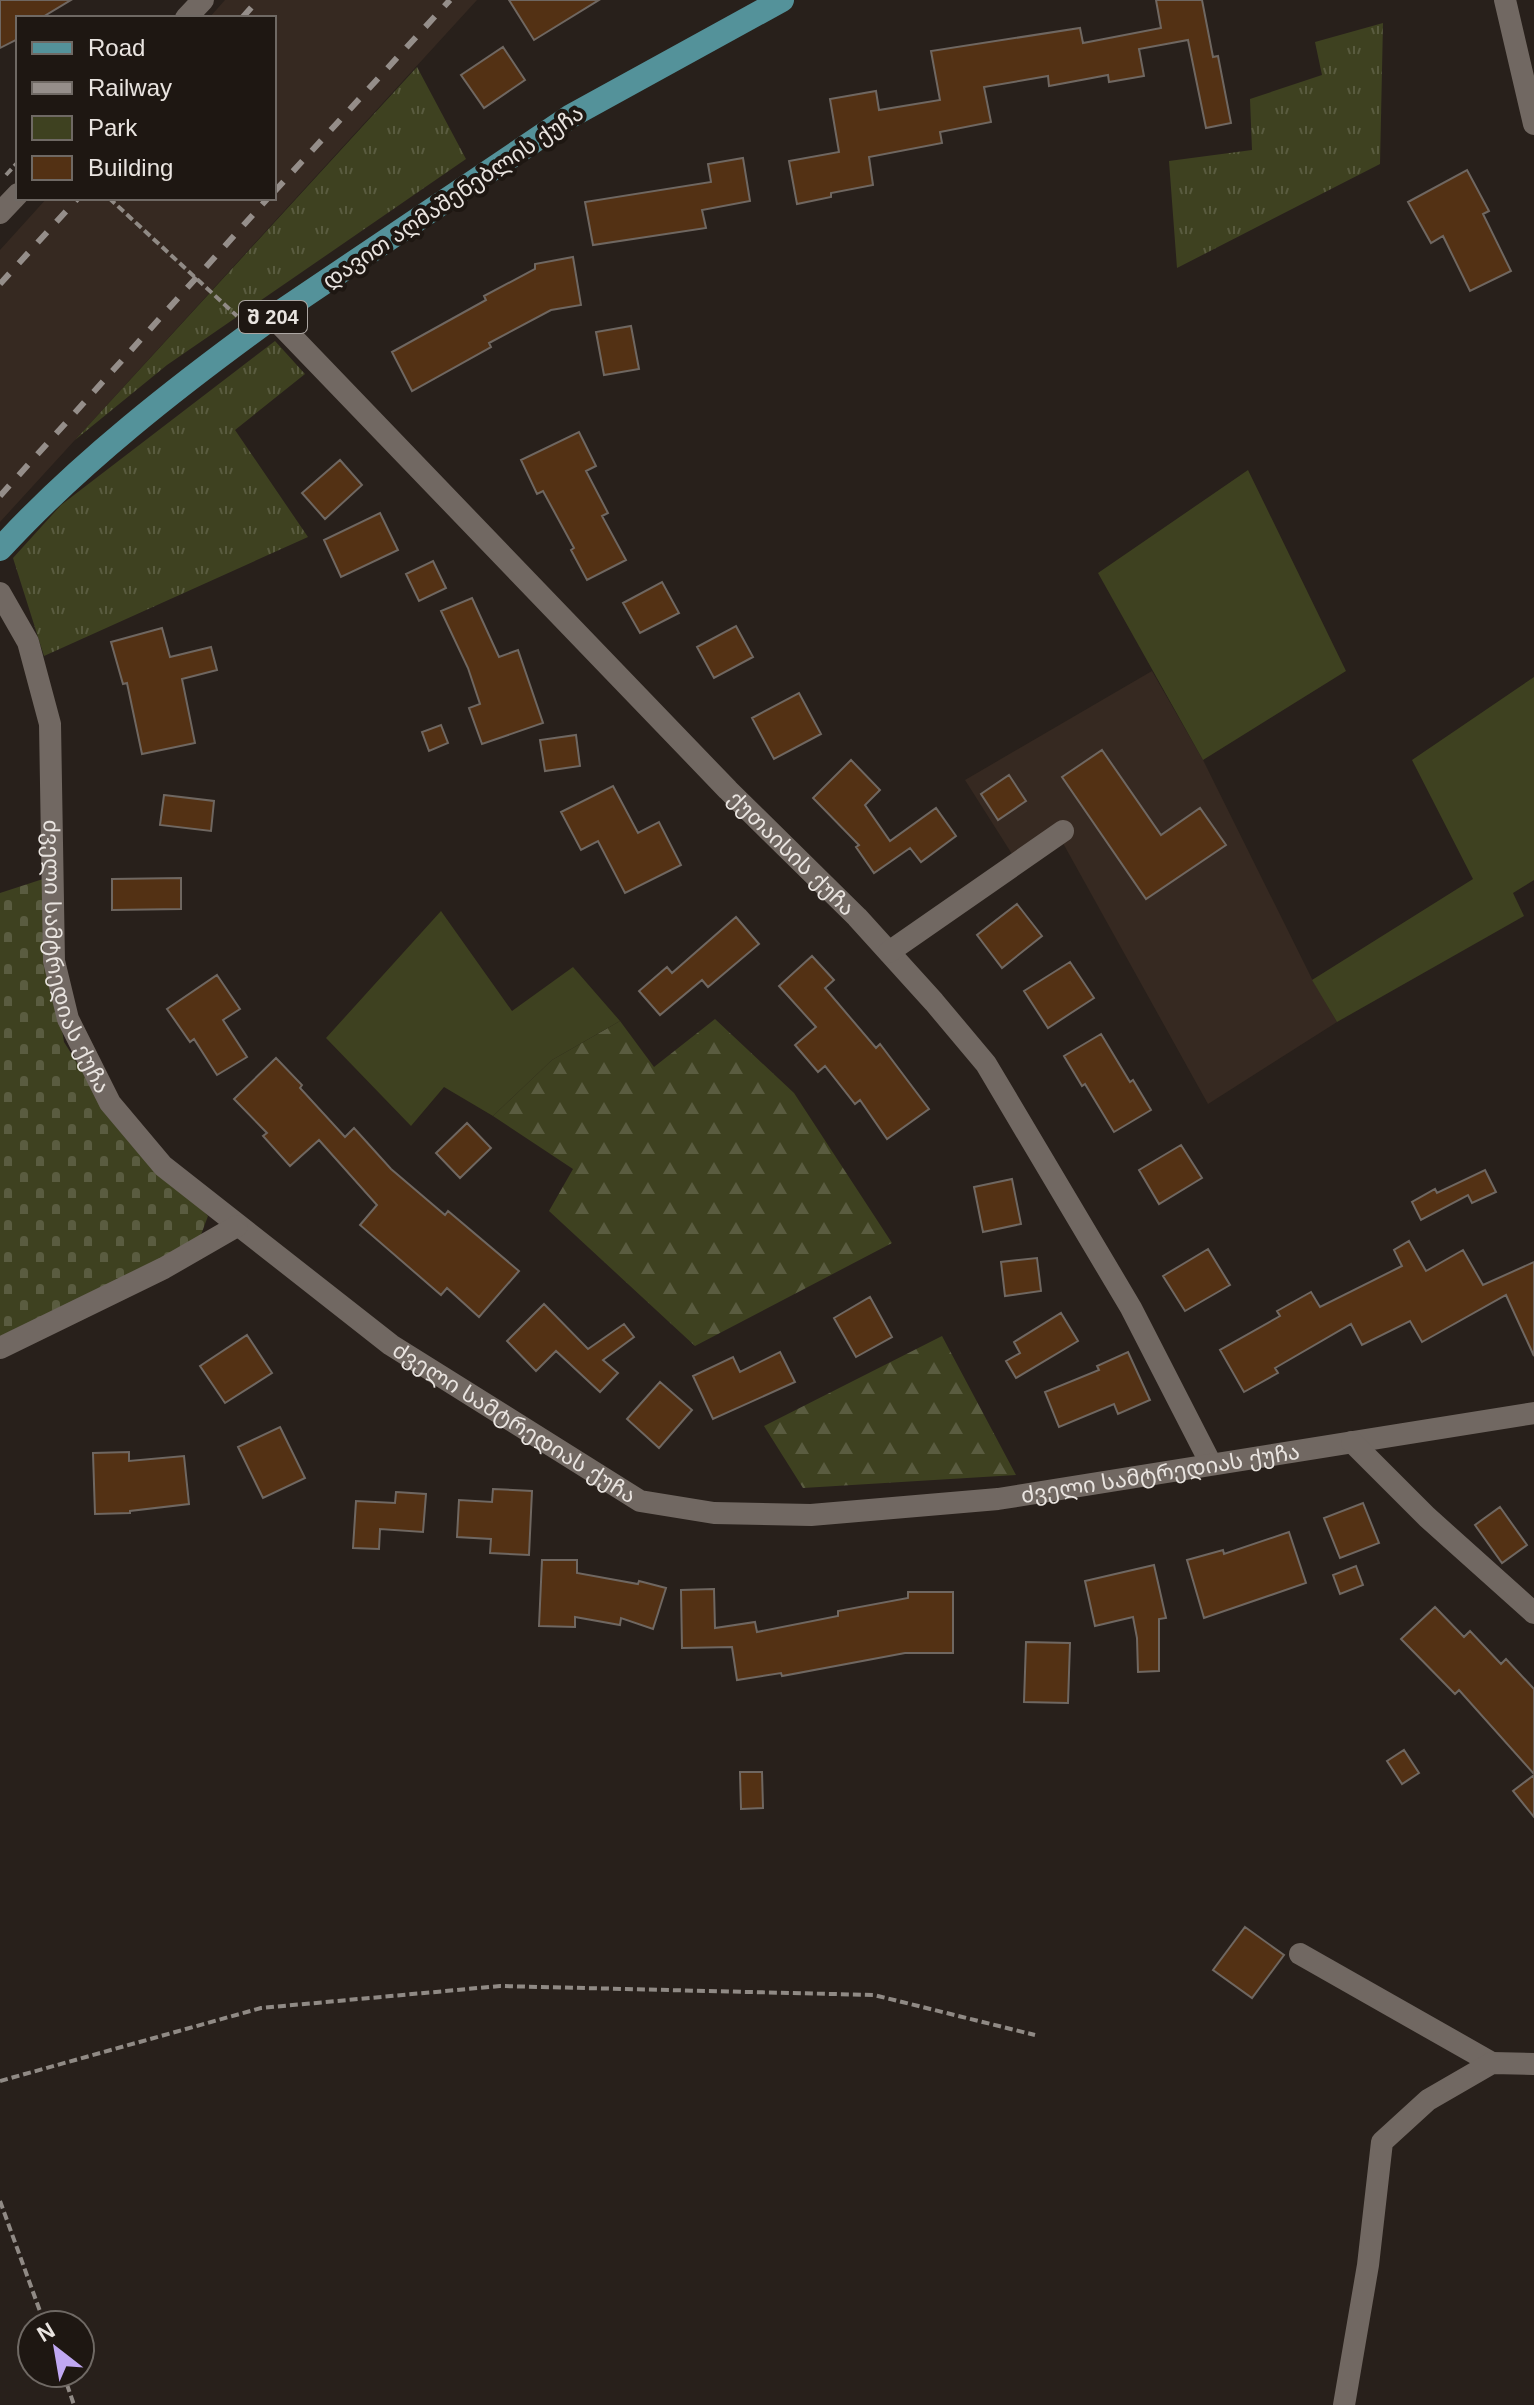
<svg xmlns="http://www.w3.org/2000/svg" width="1534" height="2405" font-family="Helvetica,'Noto Sans Georgian',sans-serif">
  <defs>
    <pattern id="grass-tufts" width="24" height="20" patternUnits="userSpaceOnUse" patternTransform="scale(2)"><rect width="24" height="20" fill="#3e4120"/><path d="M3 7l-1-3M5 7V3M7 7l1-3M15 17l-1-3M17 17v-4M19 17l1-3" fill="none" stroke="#5a5c40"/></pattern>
    <pattern id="forest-firs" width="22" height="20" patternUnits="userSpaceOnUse" patternTransform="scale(2)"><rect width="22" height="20" fill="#3e4120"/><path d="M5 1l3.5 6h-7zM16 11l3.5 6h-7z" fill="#5a5c40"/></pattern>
    <pattern id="cemetery-stones" width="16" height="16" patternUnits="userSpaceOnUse" patternTransform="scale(2)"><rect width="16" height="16" fill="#3e4120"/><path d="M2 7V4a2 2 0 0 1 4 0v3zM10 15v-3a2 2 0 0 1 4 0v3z" fill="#5a5c40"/></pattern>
  </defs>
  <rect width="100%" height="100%" fill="#28201b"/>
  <path fill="#362921" d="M225,0H477L0,522V250L47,198H274V18H209Z
    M1152,671L1203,760L1312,979L1337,1022L1208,1104L1054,827L1012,854L965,780Z"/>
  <path fill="url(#grass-tufts)" d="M1383,23L1380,164L1177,268L1169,161L1252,150L1250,99L1322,75L1315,42Z
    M417,67L466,159L167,365L75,440Z
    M275,341L305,374L235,430L308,537L44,656L13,558L61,505Z"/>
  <path fill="url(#forest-firs)" d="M715,1019L794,1093L892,1243L695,1346L549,1211L573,1169L493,1116L552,1060L620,1021L654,1067Z
    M942,1336L1016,1475L803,1488L764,1426Z"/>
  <path fill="url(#cemetery-stones)" d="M43,879L47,938L64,1042L105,1107L208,1216L199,1240L0,1337V893Z"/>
  <path fill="#3e4120" d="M1248,470L1346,671L1203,760L1098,573Z
    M1534,677V880L1513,893L1524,916L1337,1022L1312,980L1473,879L1412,760Z
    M441,911L512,1011L573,967L620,1021L552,1060L493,1116L444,1087L411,1126L326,1038Z"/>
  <path fill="#533114" stroke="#6f6761" stroke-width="2" d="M0,0H71L41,18H18V39L0,48Z
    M509,0H599L534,40Z
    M1156,0H1202L1213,57L1218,56L1231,123L1206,128L1188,40L1139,49L1144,76L1109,82L1108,75L1049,86L1048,76L984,87L991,122L940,132L942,143L869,157L873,185L831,193V197L797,204L789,161L839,152L830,99L876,91L879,110L940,100L931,51L1080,28L1083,43L1161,28Z
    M503,47L525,80L484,108L461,75Z
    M743,158L750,201L702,210L706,228L593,245L585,202L711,182L708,164Z
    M1467,170L1489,211L1483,214L1511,271L1470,291L1443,236L1431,243L1408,202Z
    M573,257L581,305L551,310L489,343L491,347L412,391L392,352L486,300L484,296L535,269V264Z
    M631,326L639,369L604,375L596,332Z
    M579,432L596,466L586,471L608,513L602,516L626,560L587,580L571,550L574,548L543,491L537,494L521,460Z
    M340,460L362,485L325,519L302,493Z
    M380,513L398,550L341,577L324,540Z
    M433,561L446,588L419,601L406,574Z
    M662,582L679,613L640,633L623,603Z
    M472,598L499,657L518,650L543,723L482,744L469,708L480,704L468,668L441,611Z
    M736,626L753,657L714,678L697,647Z
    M162,628L170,657L211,647L217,670L182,679L195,743L142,754L127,683L123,684L111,642Z
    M799,693L821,734L774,759L752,718Z
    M441,725L448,743L429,751L422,732Z
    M576,735L580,766L545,771L540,740Z
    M1102,750L1161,835L1200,808L1226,845L1146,899L1062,777Z
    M851,760L880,790L865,805L890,841L936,808L956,836L921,862L910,848L874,873L856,847L859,845L813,798Z
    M1009,775L1026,801L998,820L981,794Z
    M613,786L638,833L659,822L681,865L625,893L598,841L581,850L561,812Z
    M164,795L214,801L211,831L160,825Z
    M181,878V909L112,910V879Z
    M1017,904L1042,936L1002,968L977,935Z
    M736,917L759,944L708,987L702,980L660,1015L639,991L667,967L672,973Z
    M812,956L834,980L825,988L876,1048L880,1044L929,1109L887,1139L860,1100L855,1104L825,1066L818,1072L795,1045L816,1027L779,986Z
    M1070,962L1094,998L1048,1028L1024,991Z
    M217,975L240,1009L223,1020L247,1057L217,1075L194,1039L190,1042L167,1009Z
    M1101,1034L1130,1082L1133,1080L1151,1110L1114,1132L1085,1084L1082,1086L1064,1056Z
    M276,1058L302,1085L300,1088L345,1137L354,1128L391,1169L445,1215L448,1211L519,1271L479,1317L447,1288L441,1295L360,1225L377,1205L319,1140L290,1166L263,1136L267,1133L234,1099Z
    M467,1123L491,1148L460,1178L436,1153Z
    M1181,1145L1202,1178L1159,1204L1139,1170Z
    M1485,1170L1496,1192L1472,1203L1468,1195L1421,1220L1412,1202L1435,1189L1437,1193Z
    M1012,1179L1021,1224L983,1232L974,1187Z
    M1409,1241L1426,1271L1463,1250L1483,1285L1534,1262V1356L1506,1295L1422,1342L1410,1321L1362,1345L1351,1324L1275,1368L1278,1373L1244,1392L1220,1350L1280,1316L1277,1311L1311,1292L1320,1307L1402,1266L1394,1250Z
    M1208,1249L1230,1285L1185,1311L1163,1276Z
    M1037,1258L1041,1291L1005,1296L1001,1262Z
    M870,1297L892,1337L856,1357L834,1318Z
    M544,1304L588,1349L624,1324L634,1337L603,1360L618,1373L600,1392L556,1351L536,1371L507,1341Z
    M1061,1313L1078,1341L1016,1378L1006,1361L1020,1353L1014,1342Z
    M247,1335L272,1373L225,1403L200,1366Z
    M780,1352L795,1382L713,1419L693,1376L733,1357L740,1372Z
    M1128,1352L1150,1400L1118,1414L1114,1404L1059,1427L1045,1392L1099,1370L1097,1366Z
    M660,1382L692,1410L659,1448L627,1419Z
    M280,1427L305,1478L263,1498L238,1447Z
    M129,1452V1461L184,1456L189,1504L130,1511V1513L95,1514L93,1453Z
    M493,1489L532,1491L529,1555L490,1553L491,1539L457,1537L459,1500L492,1502Z
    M396,1492L426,1494L423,1532L380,1529L379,1549L353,1548L356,1501L395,1503Z
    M1363,1503L1379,1543L1340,1558L1324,1518Z
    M1500,1507L1527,1545L1502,1563L1475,1525Z
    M1289,1532L1306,1583L1204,1618L1187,1560L1223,1550L1224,1554Z
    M542,1560H577V1573L638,1584L639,1581L666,1588L653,1629L621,1618L620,1625L575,1617V1627L539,1626Z
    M1154,1565L1166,1618L1159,1619V1671L1138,1672L1137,1638L1133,1617L1095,1626L1085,1581Z
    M1356,1566L1363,1585L1340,1594L1333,1575Z
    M714,1589L715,1628L755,1622L757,1632L838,1616V1611L908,1598V1592H953V1653H905L782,1676L781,1673L737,1680L732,1647L682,1648L681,1590Z
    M1435,1607L1464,1637L1470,1631L1501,1664L1506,1659L1534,1689V1774L1459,1690L1455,1694L1401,1639Z
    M1026,1642L1070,1643L1068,1703L1024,1702Z
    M1404,1750L1419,1773L1402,1784L1387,1761Z
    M740,1772H762L763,1808L741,1809Z
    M1534,1775V1817L1513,1791Z
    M1245,1927L1284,1955L1252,1998L1213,1970Z"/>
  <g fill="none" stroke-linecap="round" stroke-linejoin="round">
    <path stroke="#908a85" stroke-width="4" stroke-dasharray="8 4" stroke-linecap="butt" d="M6,175L18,162
      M109,198L237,316
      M0,2081L261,2008L500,1986L874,1995L1035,2035
      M0,2201L45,2325
      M63,2373L74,2405"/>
    <g stroke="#716862" stroke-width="22">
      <path d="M1505,0L1534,124"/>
      <path d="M186,18L203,0"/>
      <path d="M0,213L18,194"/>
      <path id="s1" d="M273,317L728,790L857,917L934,1002L986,1064L1131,1308L1211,1464"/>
      <path id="s2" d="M0,593L28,642L50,724L54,961L68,1019L110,1103L163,1166L391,1345L640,1501L714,1513L811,1515L998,1499L1534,1413"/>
      <path d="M889,952L1063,831"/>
      <path d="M0,1348L164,1268L237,1226"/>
      <path d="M1352,1442L1427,1517L1534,1613"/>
      <path d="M1300,1954L1492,2063"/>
      <path d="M1344,2405L1368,2265L1382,2142L1428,2100L1492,2063L1534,2064"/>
    </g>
    <path stroke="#54929a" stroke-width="24" d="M0,549C79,463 179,385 273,317L571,116L782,0"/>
    <path stroke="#958e8a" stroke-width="6" stroke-dasharray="14 14" stroke-linecap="butt" d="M242,18L258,0
      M274,192L450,0
      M0,284L78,198
      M0,496L268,198"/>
  </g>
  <g text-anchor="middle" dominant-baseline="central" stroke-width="8" stroke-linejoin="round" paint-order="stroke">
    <rect fill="#1e1712" stroke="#aca6a2" stroke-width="2" x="239" y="301" width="68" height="32" rx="6"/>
    <g font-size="20" font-weight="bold" fill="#e9e4e0">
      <text x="273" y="317">შ 204</text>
    </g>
    <g font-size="22" fill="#e9e4e0" stroke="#1e1712">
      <text transform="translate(453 197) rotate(-34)">დავით აღმაშენებლის ქუჩა</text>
      <text stroke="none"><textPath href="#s1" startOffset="746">ქუთაისის ქუჩა</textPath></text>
      <text stroke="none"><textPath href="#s2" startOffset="378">ძველი სამტრედიას ქუჩა</textPath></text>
      <text stroke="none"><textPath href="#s2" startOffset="1050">ძველი სამტრედიას ქუჩა</textPath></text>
      <text stroke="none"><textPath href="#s2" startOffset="1722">ძველი სამტრედიას ქუჩა</textPath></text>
    </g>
  </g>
  <rect x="16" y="16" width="260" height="184" fill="#1e1712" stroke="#6f6964" stroke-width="2"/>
  <rect x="32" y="42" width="40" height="12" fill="#54929a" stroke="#6f6964" stroke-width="2"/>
  <text x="88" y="56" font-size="24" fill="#e9e4e0">Road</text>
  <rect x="32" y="82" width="40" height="12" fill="#958e8a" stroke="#6f6964" stroke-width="2"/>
  <text x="88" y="96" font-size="24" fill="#e9e4e0">Railway</text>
  <rect x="32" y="116" width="40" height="24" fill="#3e4120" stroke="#6f6964" stroke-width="2"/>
  <text x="88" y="136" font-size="24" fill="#e9e4e0">Park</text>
  <rect x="32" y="156" width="40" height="24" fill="#533114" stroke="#6f6964" stroke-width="2"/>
  <text x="88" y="176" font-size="24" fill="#e9e4e0">Building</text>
  <g transform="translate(56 2349) rotate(329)"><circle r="38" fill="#1e1712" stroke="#6f6964" stroke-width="2"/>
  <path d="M0-6L14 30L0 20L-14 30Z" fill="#c0a8f3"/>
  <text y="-12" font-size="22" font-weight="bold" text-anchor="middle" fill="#e9e4e0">N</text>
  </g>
</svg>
